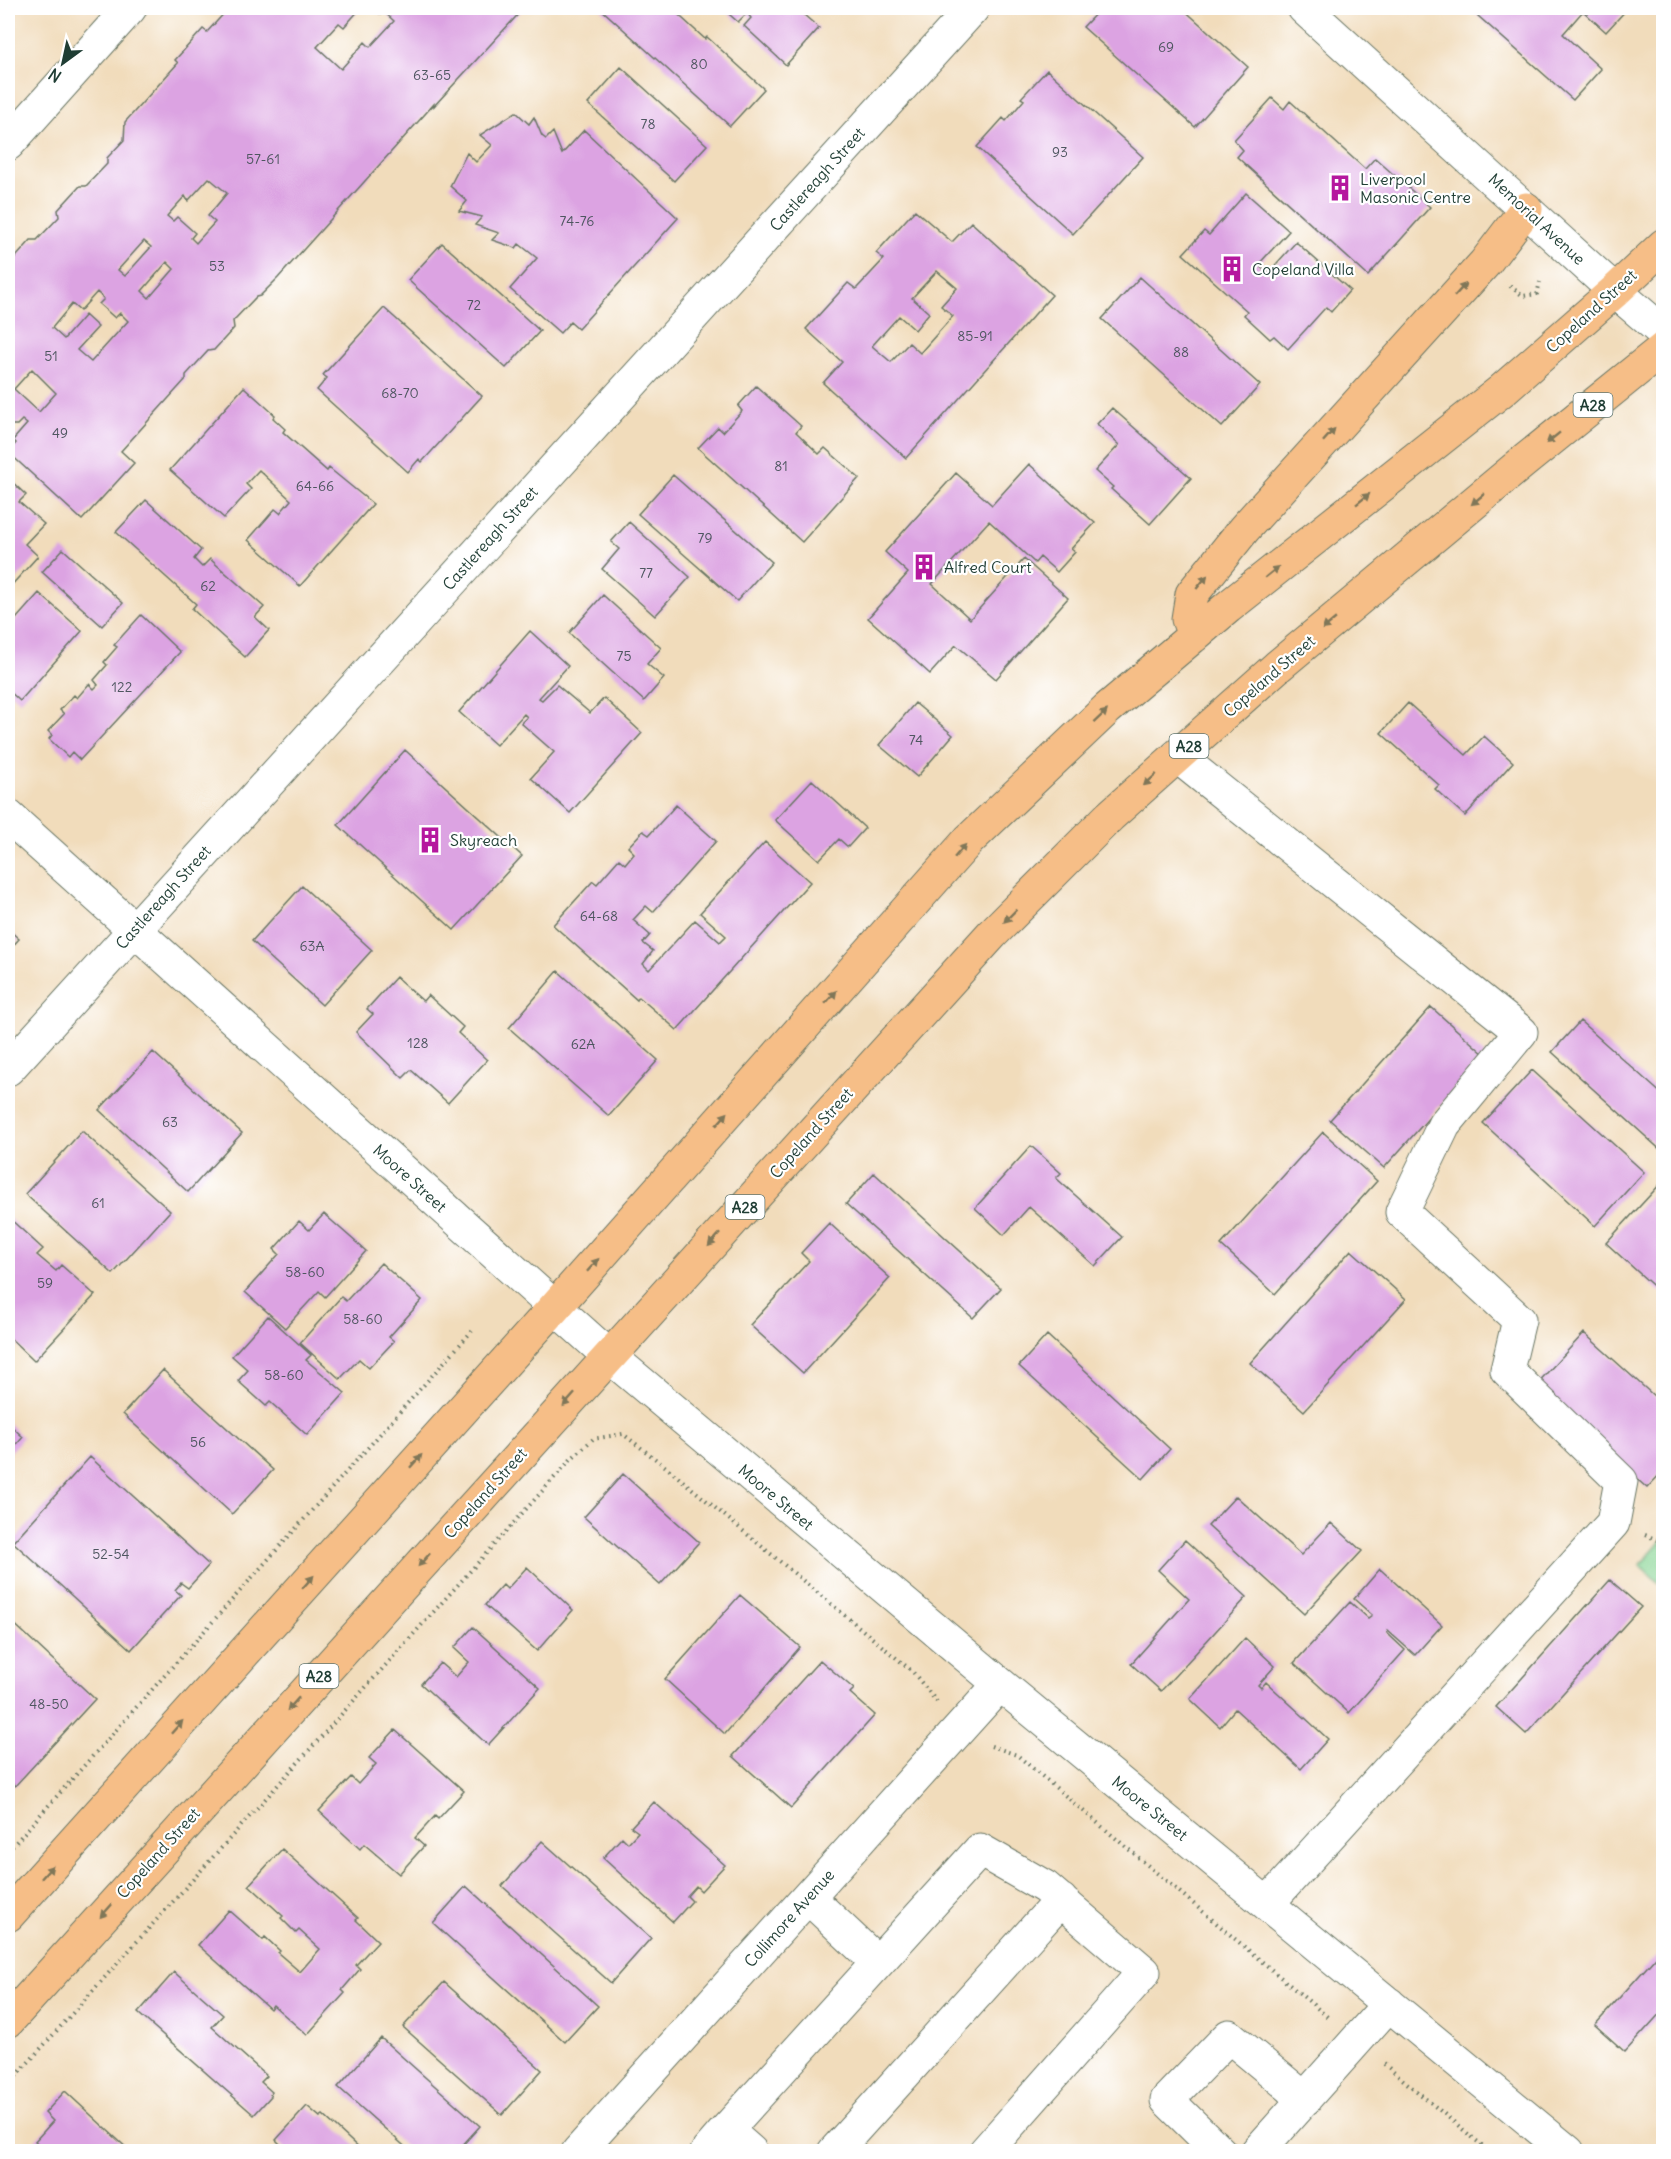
<svg xmlns="http://www.w3.org/2000/svg" width="1671" height="2159" font-family="Delius,sans-serif">
  <rect width="100%" height="100%" fill="#fff"/>
  <filter id="ink" filterUnits="userSpaceOnUse"><feTurbulence type="fractalNoise" baseFrequency=".0167" numOctaves="2"/><feDisplacementMap in="SourceGraphic" scale="12" xChannelSelector="R" yChannelSelector="G"/><feConvolveMatrix kernelMatrix="1 2 1 2 8 2 1 2 1" color-interpolation-filters="sRGB"/></filter>
  <filter id="wash" filterUnits="userSpaceOnUse"><feTurbulence type="fractalNoise" baseFrequency=".008" numOctaves="4" result="noise"/><feDisplacementMap in="SourceGraphic" scale="24" xChannelSelector="R" yChannelSelector="G"/><feGaussianBlur stdDeviation="1.35" result="paint"/><feColorMatrix in="noise" values="0 0 0 0 0 0 0 0 0 0 0 0 0 0 0 0 0 1.4 0 .05"/><feComposite in="paint" operator="in"/></filter>
  <g filter="url(#wash)">
    <rect width="100%" height="100%" fill="#f1dcbb"/>
    <path fill="#86d493" stroke="#528864" stroke-width="1.5" d="M1663,1539V1587L1640,1565Z"/>
    <g id="blocks">
      <path fill="#dca3e2" fill-rule="evenodd" d="M229,8H361L344,27L339,23L317,47L341,69L365,42L370,47L394,21L383,11L380,14L373,8H524L434,106V104L278,278L260,296L256,297L233,321L234,328L214,350L208,351L186,375V379L121,451L134,463L82,520L8,452L16,443L13,440L27,424L22,420L17,425H8V411L9,409L8,407V266L31,240H37L59,217L58,210L80,186H86L107,164V158L124,140L125,122L178,63L175,60L203,29L207,32ZM209,178L227,193L208,216L215,222L196,243L191,238L195,233L177,217L173,221L167,216L185,196L188,201ZM144,241L151,247L125,276L118,270ZM167,262L174,269L149,298L142,291ZM97,292L104,299L99,304L115,318L120,313L128,321L91,362L77,350L98,327L85,315L64,339L52,328L72,304L80,311ZM32,369L56,393L39,412L14,389Z
        M600,8H671L705,39L707,37L764,89L730,126Z
        M722,8H796L819,28L786,65L744,26L751,18L747,13L738,22Z
        M1101,8H1182L1248,67L1195,127L1083,27Z
        M1469,8H1628L1606,32L1583,11L1563,34L1601,69L1573,100Z
        M621,67L707,145L674,181L588,104Z
        M1047,70L1143,157L1073,234L977,147L1003,118L1006,121L1024,100L1021,98Z
        M1272,98L1284,109L1290,101L1365,169L1375,158L1430,207L1368,276L1237,157L1243,150L1234,140Z
        M516,112L529,124L534,117L542,136L546,139L553,132L562,154L584,130L678,218L578,329L570,322L560,333L510,289L537,258L519,244L516,248L492,240L499,233L475,225L482,217L459,211L467,201L450,186L467,153L476,162L492,145L480,135Z
        M1246,193L1289,231L1258,265L1268,273L1296,242L1350,290L1331,312L1326,307L1288,349L1274,336L1270,339L1244,315L1247,311L1183,254L1204,231L1209,235Z
        M915,210L952,242L971,222L1052,295L906,458L823,383L842,362L806,329L848,283L856,289L884,259L876,253ZM937,271L957,288L941,306L953,316L920,353L909,343L891,362L872,346L899,316L915,330L929,313L912,298Z
        M442,243L540,331L506,368L408,280Z
        M1140,277L1260,385L1222,427L1102,319Z
        M384,308L482,396L422,462L419,459L408,472L317,390L327,378L323,375Z
        M756,386L801,426L796,432L819,454L825,448L859,478L802,542L698,448L718,427L723,432L742,411L738,406Z
        M244,387L275,415L273,418L285,429L283,432L327,471L329,468L373,504L300,586L248,540L275,509L280,513L291,500L259,470L246,484L251,489L224,518L170,470Z
        M1112,408L1191,478L1150,524L1111,489L1113,487L1095,471L1119,445L1097,424Z
        M1029,464L1095,523L1071,549L1075,552L1057,572L1040,557L1035,563L989,521L932,584L970,619L1024,559L1068,598L996,679L956,645L930,674L868,618L908,573L885,552L956,473L992,505Z
        M673,475L772,562L737,601L638,514Z
        M8,478L26,495L19,502L44,524L25,544L38,556L8,589Z
        M146,500L201,550L194,559L202,567L210,559L264,607L255,617L269,630L245,657L192,609L196,604L116,532Z
        M629,522L690,577L655,616L602,569L619,549L611,542Z
        M63,549L123,603L102,626L42,572Z
        M39,593L82,631L20,701L8,690V628Z
        M603,595L661,648L647,664L664,678L644,701L569,633Z
        M141,615L180,652L80,760L72,752L68,757L49,739L52,735L48,731L64,714L60,710L74,695L77,698L89,684L94,689L98,685L94,680L107,665L104,662L117,647L114,645Z
        M530,631L568,666L539,698L542,700L557,685L590,713L604,698L642,733L570,813L531,778L554,752L521,723L527,717L524,714L496,745L459,712Z
        M915,703L953,735L917,777L879,745Z
        M1408,703L1466,755L1484,736L1513,762L1465,816L1435,789L1439,785L1381,733Z
        M405,750L522,856L454,930L338,825Z
        M812,780L865,828L848,847L839,839L819,860L775,820Z
        M676,805L716,841L653,912L646,906L633,920L650,935L643,943L653,951L643,964L649,970L695,920L720,942L726,936L700,913L765,842L810,882L677,1030L639,997L637,1000L553,925L593,881L597,884L619,859L625,864L634,853L628,847L643,831L649,835Z
        M302,886L372,950L322,1005L252,941Z
        M8,929L19,939L8,951Z
        M558,971L658,1060L609,1116L509,1028Z
        M396,977L423,1001L428,995L463,1027L458,1033L487,1060L448,1103L411,1070L403,1078L356,1032L373,1014L367,1009Z
        M1431,1007L1485,1055L1384,1168L1330,1120Z
        M1580,1021L1664,1096V1153L1552,1052Z
        M153,1052L242,1133L188,1192L99,1110Z
        M1532,1070L1644,1172L1595,1226L1483,1123Z
        M82,1131L170,1211L113,1274L25,1194Z
        M1323,1132L1377,1181L1275,1294L1221,1245Z
        M1031,1146L1061,1173L1056,1178L1122,1237L1095,1266L1029,1207L1004,1235L975,1208Z
        M874,1173L1001,1288L973,1318L846,1204Z
        M1664,1180V1288L1660,1292L1606,1243Z
        M324,1214L366,1251L325,1297L319,1291L285,1328L245,1292L279,1254L274,1249L299,1221L309,1230Z
        M8,1217L43,1249L37,1255L56,1271L61,1265L95,1295L34,1361L8,1336Z
        M829,1223L890,1278L803,1373L750,1325L809,1261L801,1253Z
        M1351,1250L1406,1299L1304,1411L1250,1363Z
        M381,1263L422,1300L389,1337L394,1341L369,1368L359,1359L340,1379L300,1343L341,1297L346,1301Z
        M268,1316L311,1355L306,1360L345,1393L307,1435L270,1402L266,1406L238,1381L248,1370L232,1356Z
        M1584,1333L1664,1405V1470L1647,1488L1534,1387Z
        M1047,1335L1170,1449L1143,1479L1019,1366Z
        M163,1370L273,1470L232,1514L123,1414Z
        M8,1423L23,1437L8,1455Z
        M90,1457L209,1565L188,1588L181,1583L175,1590L181,1595L131,1650L13,1542Z
        M623,1474L699,1542L660,1585L584,1517Z
        M1236,1496L1301,1555L1331,1523L1362,1551L1304,1614L1208,1526Z
        M1185,1540L1247,1597L1161,1691L1131,1664L1189,1599L1158,1570Z
        M527,1567L573,1610L537,1651L485,1605L503,1585L507,1589Z
        M1380,1569L1442,1625L1415,1655L1388,1631L1387,1633L1405,1650L1349,1713L1294,1663L1350,1602L1368,1618L1372,1615L1354,1599Z
        M1610,1580L1641,1607L1526,1734L1496,1707Z
        M740,1595L800,1647L725,1734L665,1679Z
        M8,1618L95,1699L15,1786L8,1779Z
        M473,1627L540,1688L488,1745L421,1684L440,1663L456,1677L469,1662L454,1648Z
        M1245,1638L1275,1666L1258,1685L1261,1688L1266,1682L1328,1739L1301,1769L1235,1709L1220,1727L1190,1699Z
        M820,1660L854,1689L850,1693L875,1715L791,1808L733,1756Z
        M395,1730L464,1791L438,1819L435,1816L415,1838L424,1846L399,1874L364,1844L360,1849L319,1811L351,1777L358,1784L376,1764L369,1758Z
        M654,1802L725,1865L701,1891L696,1886L687,1896L692,1901L673,1922L603,1858L622,1837L628,1843L638,1832L631,1827Z
        M542,1841L651,1938L611,1983L502,1886Z
        M282,1849L358,1918L356,1920L378,1941L356,1965L360,1969L342,1990L345,1993L307,2035L273,2005L270,2009L198,1945L229,1910L263,1940L265,1937L280,1951L278,1953L300,1972L320,1949L299,1930L296,1933L281,1918L283,1916L249,1885Z
        M466,1886L598,2006L565,2042L433,1923Z
        M1664,1948V2009L1625,2052L1595,2025Z
        M174,1972L223,2015L212,2027L267,2076L261,2082L272,2092L270,2095L271,2096L254,2115L138,2013Z
        M444,1982L542,2070L502,2115L403,2027Z
        M381,2038L480,2126L459,2149L457,2146L453,2150L455,2152H411L338,2087Z
        M65,2091L131,2152H47L35,2141L53,2121L45,2113Z
        M307,2106L320,2117L323,2115L363,2152H288L276,2140Z"/>
    </g>
  </g>
  <g filter="url(#ink)">
    <use href="#blocks" fill-opacity="0" stroke="#687563" stroke-width="1.5"/>
    <g fill="none" stroke-linecap="round" stroke-linejoin="round">
      <g stroke="#687563" stroke-width="35">
        <path id="minor" d="M1304,8L1615,291L1664,333
          M8,144L130,8
          M1177,756L1521,1032L1444,1125L1402,1212L1519,1320L1507,1370L1621,1481L1613,1523L1267,1904
          M8,816L609,1356L1000,1684L1568,2152
          M8,1069L973,8
          M808,1897L877,1962
          M726,2130L980,1850L1045,1887L1144,1972L985,2152
          M578,2152L1000,1684
          M707,2152L726,2130L751,2152
          M834,2152L1061,1900
          M1220,2152L1167,2100L1229,2036L1305,2099
          M1257,2152L1389,2004"/>
      </g>
      <g stroke="#687563" stroke-width="35">
        <path id="highway" d="M1194,636L1188,619L1192,594L1244,529L1485,263L1526,209
          M8,1915L554,1308L969,840L1107,709L1228,607L1501,391L1615,291L1664,245
          M8,2021L992,934L1110,816L1277,667L1523,462L1664,348"/>
      </g>
      <path stroke="#687563" stroke-width="4" stroke-dasharray="1.5 4.5" stroke-linecap="butt" d="M1510,286L1523,296L1537,294L1540,282
        M1645,1535L1664,1542
        M991,1746L1017,1755L1330,2019
        M8,1851L472,1331
        M1384,2064L1490,2152
        M8,2085L572,1458L593,1439L623,1434L666,1467L912,1671L937,1702"/>
      <use href="#minor" stroke="#fff" stroke-width="33"/>
      <use href="#highway" stroke="#f6be87" stroke-width="33"/>
    </g>
    <defs><path id="oneway-solid" d="M-6-.8H1V-3.2L6.5 0L1 3.2V.8H-6Z" transform="scale(1.5)"/></defs>
    <g fill="#807759">
      <use href="#oneway-solid" transform="translate(1460 290) rotate(-48)"/>
      <use href="#oneway-solid" transform="translate(1329 435) rotate(-48)"/>
      <use href="#oneway-solid" transform="translate(1553 438) rotate(141)"/>
      <use href="#oneway-solid" transform="translate(1363 499) rotate(-39)"/>
      <use href="#oneway-solid" transform="translate(1478 499) rotate(140)"/>
      <use href="#oneway-solid" transform="translate(1272 572) rotate(-39)"/>
      <use href="#oneway-solid" transform="translate(1202 582) rotate(-51)"/>
      <use href="#oneway-solid" transform="translate(1329 624) rotate(140)"/>
      <use href="#oneway-solid" transform="translate(1101 716) rotate(-43)"/>
      <use href="#oneway-solid" transform="translate(1150 780) rotate(138)"/>
      <use href="#oneway-solid" transform="translate(960 851) rotate(-49)"/>
      <use href="#oneway-solid" transform="translate(1010 916) rotate(135)"/>
      <use href="#oneway-solid" transform="translate(831 997) rotate(-49)"/>
      <use href="#oneway-solid" transform="translate(722 1119) rotate(-48)"/>
      <use href="#oneway-solid" transform="translate(714 1240) rotate(132)"/>
      <use href="#oneway-solid" transform="translate(593 1265) rotate(-48)"/>
      <use href="#oneway-solid" transform="translate(569 1400) rotate(132)"/>
      <use href="#oneway-solid" transform="translate(416 1461) rotate(-48)"/>
      <use href="#oneway-solid" transform="translate(424 1560) rotate(132)"/>
      <use href="#oneway-solid" transform="translate(308 1582) rotate(-48)"/>
      <use href="#oneway-solid" transform="translate(293 1704) rotate(132)"/>
      <use href="#oneway-solid" transform="translate(177 1727) rotate(-48)"/>
      <use href="#oneway-solid" transform="translate(47 1872) rotate(-48)"/>
      <use href="#oneway-solid" transform="translate(106 1911) rotate(132)"/>
    </g>
  </g>
  <defs>
    <g id="building-bare" transform="scale(2.07)"><path d="M-4-6H4V6H1V3H-1V6H-4ZM-2.5-4.3h1.7v1.8h-1.7ZM.8-4.3h1.7v1.8H.8ZM-2.5-1h1.7V.8h-1.7ZM.8-1h1.7V.8H.8Z" fill="#b5179e" stroke="#fff" stroke-width="2.5" paint-order="stroke"/></g>
  </defs>
  <g fill-rule="evenodd">
    <use href="#building-bare" x="1340" y="188"/>
    <use href="#building-bare" x="1232" y="269"/>
    <use href="#building-bare" x="924" y="567"/>
    <use href="#building-bare" x="430" y="840"/>
  </g>
  <g text-anchor="middle" dominant-baseline="central" stroke-width="4.5" stroke-linejoin="round" paint-order="stroke">
    <g font-size="14" fill="#4e5660">
      <text x="1166" y="47">69</text>
      <text x="699" y="64">80</text>
      <text x="432" y="75">63-65</text>
      <text x="648" y="124">78</text>
      <text x="1060" y="152">93</text>
      <text x="263" y="159">57-61</text>
      <text x="577" y="221">74-76</text>
      <text x="217" y="266">53</text>
      <text x="474" y="305">72</text>
      <text x="975" y="336">85-91</text>
      <text x="1181" y="352">88</text>
      <text x="51" y="356">51</text>
      <text x="400" y="393">68-70</text>
      <text x="60" y="433">49</text>
      <text x="781" y="466">81</text>
      <text x="315" y="486">64-66</text>
      <text x="705" y="538">79</text>
      <text x="646" y="573">77</text>
      <text x="208" y="586">62</text>
      <text x="624" y="656">75</text>
      <text x="122" y="687">122</text>
      <text x="916" y="740">74</text>
      <text x="599" y="916">64-68</text>
      <text x="312" y="946">63A</text>
      <text x="418" y="1043">128</text>
      <text x="583" y="1044">62A</text>
      <text x="170" y="1122">63</text>
      <text x="98" y="1203">61</text>
      <text x="305" y="1272">58-60</text>
      <text x="45" y="1283">59</text>
      <text x="363" y="1319">58-60</text>
      <text x="284" y="1375">58-60</text>
      <text x="198" y="1442">56</text>
      <text x="111" y="1554">52-54</text>
      <text x="49" y="1704">48-50</text>
    </g>
    <g fill="#fff" stroke="#627771" stroke-width="1.5">
      <rect x="1573.5" y="393" width="39" height="24" rx="4.5"/>
      <rect x="1169.5" y="734" width="39" height="24" rx="4.5"/>
      <rect x="725.5" y="1195" width="39" height="24" rx="4.5"/>
      <rect x="299.5" y="1664" width="39" height="24" rx="4.5"/>
    </g>
    <g font-size="15" font-weight="bold" fill="#1f3d34">
      <text x="1593" y="405">A28</text>
      <text x="1189" y="746">A28</text>
      <text x="745" y="1207">A28</text>
      <text x="319" y="1676">A28</text>
    </g>
    <g font-size="16" fill="#1f3d34" stroke="#fff">
      <text transform="translate(817 179) rotate(-48)">Castlereagh Street</text>
      <text transform="translate(1537 219) rotate(43)">Memorial Avenue</text>
      <text transform="translate(1591 311) rotate(-42)">Copeland Street</text>
      <text transform="translate(490 538) rotate(-48)">Castlereagh Street</text>
      <text transform="translate(1269 676) rotate(-41)">Copeland Street</text>
      <text transform="translate(163 897) rotate(-48)">Castlereagh Street</text>
      <text transform="translate(811 1133) rotate(-48)">Copeland Street</text>
      <text transform="translate(410 1178) rotate(42)">Moore Street</text>
      <text transform="translate(485 1493) rotate(-48)">Copeland Street</text>
      <text transform="translate(776 1497) rotate(40)">Moore Street</text>
      <text transform="translate(1150 1808) rotate(39)">Moore Street</text>
      <text transform="translate(158 1853) rotate(-48)">Copeland Street</text>
      <text transform="translate(789 1918) rotate(-48)">Collimore Avenue</text>
    </g>
    <g font-size="16" fill="#1f3d34" stroke="#fff" text-anchor="start">
      <text x="1360" y="179">Liverpool<tspan x="1360" dy="18">Masonic Centre</tspan></text>
      <text x="1252" y="269">Copeland Villa</text>
      <text x="944" y="567">Alfred Court</text>
      <text x="450" y="840">Skyreach</text>
    </g>
  </g>
  <rect width="1671" height="2159" fill="none" stroke="#fff" stroke-width="30"/>
  <g transform="translate(63 63) rotate(213)" stroke="#ffffff" stroke-width="4.5" paint-order="stroke">
  <path d="M0-4.5L10 22L0 15L-10 22Z" fill="#1f3d34"/>
  <text y="-9" font-size="16" font-weight="bold" text-anchor="middle" fill="#1f3d34">N</text>
  </g>
</svg>
